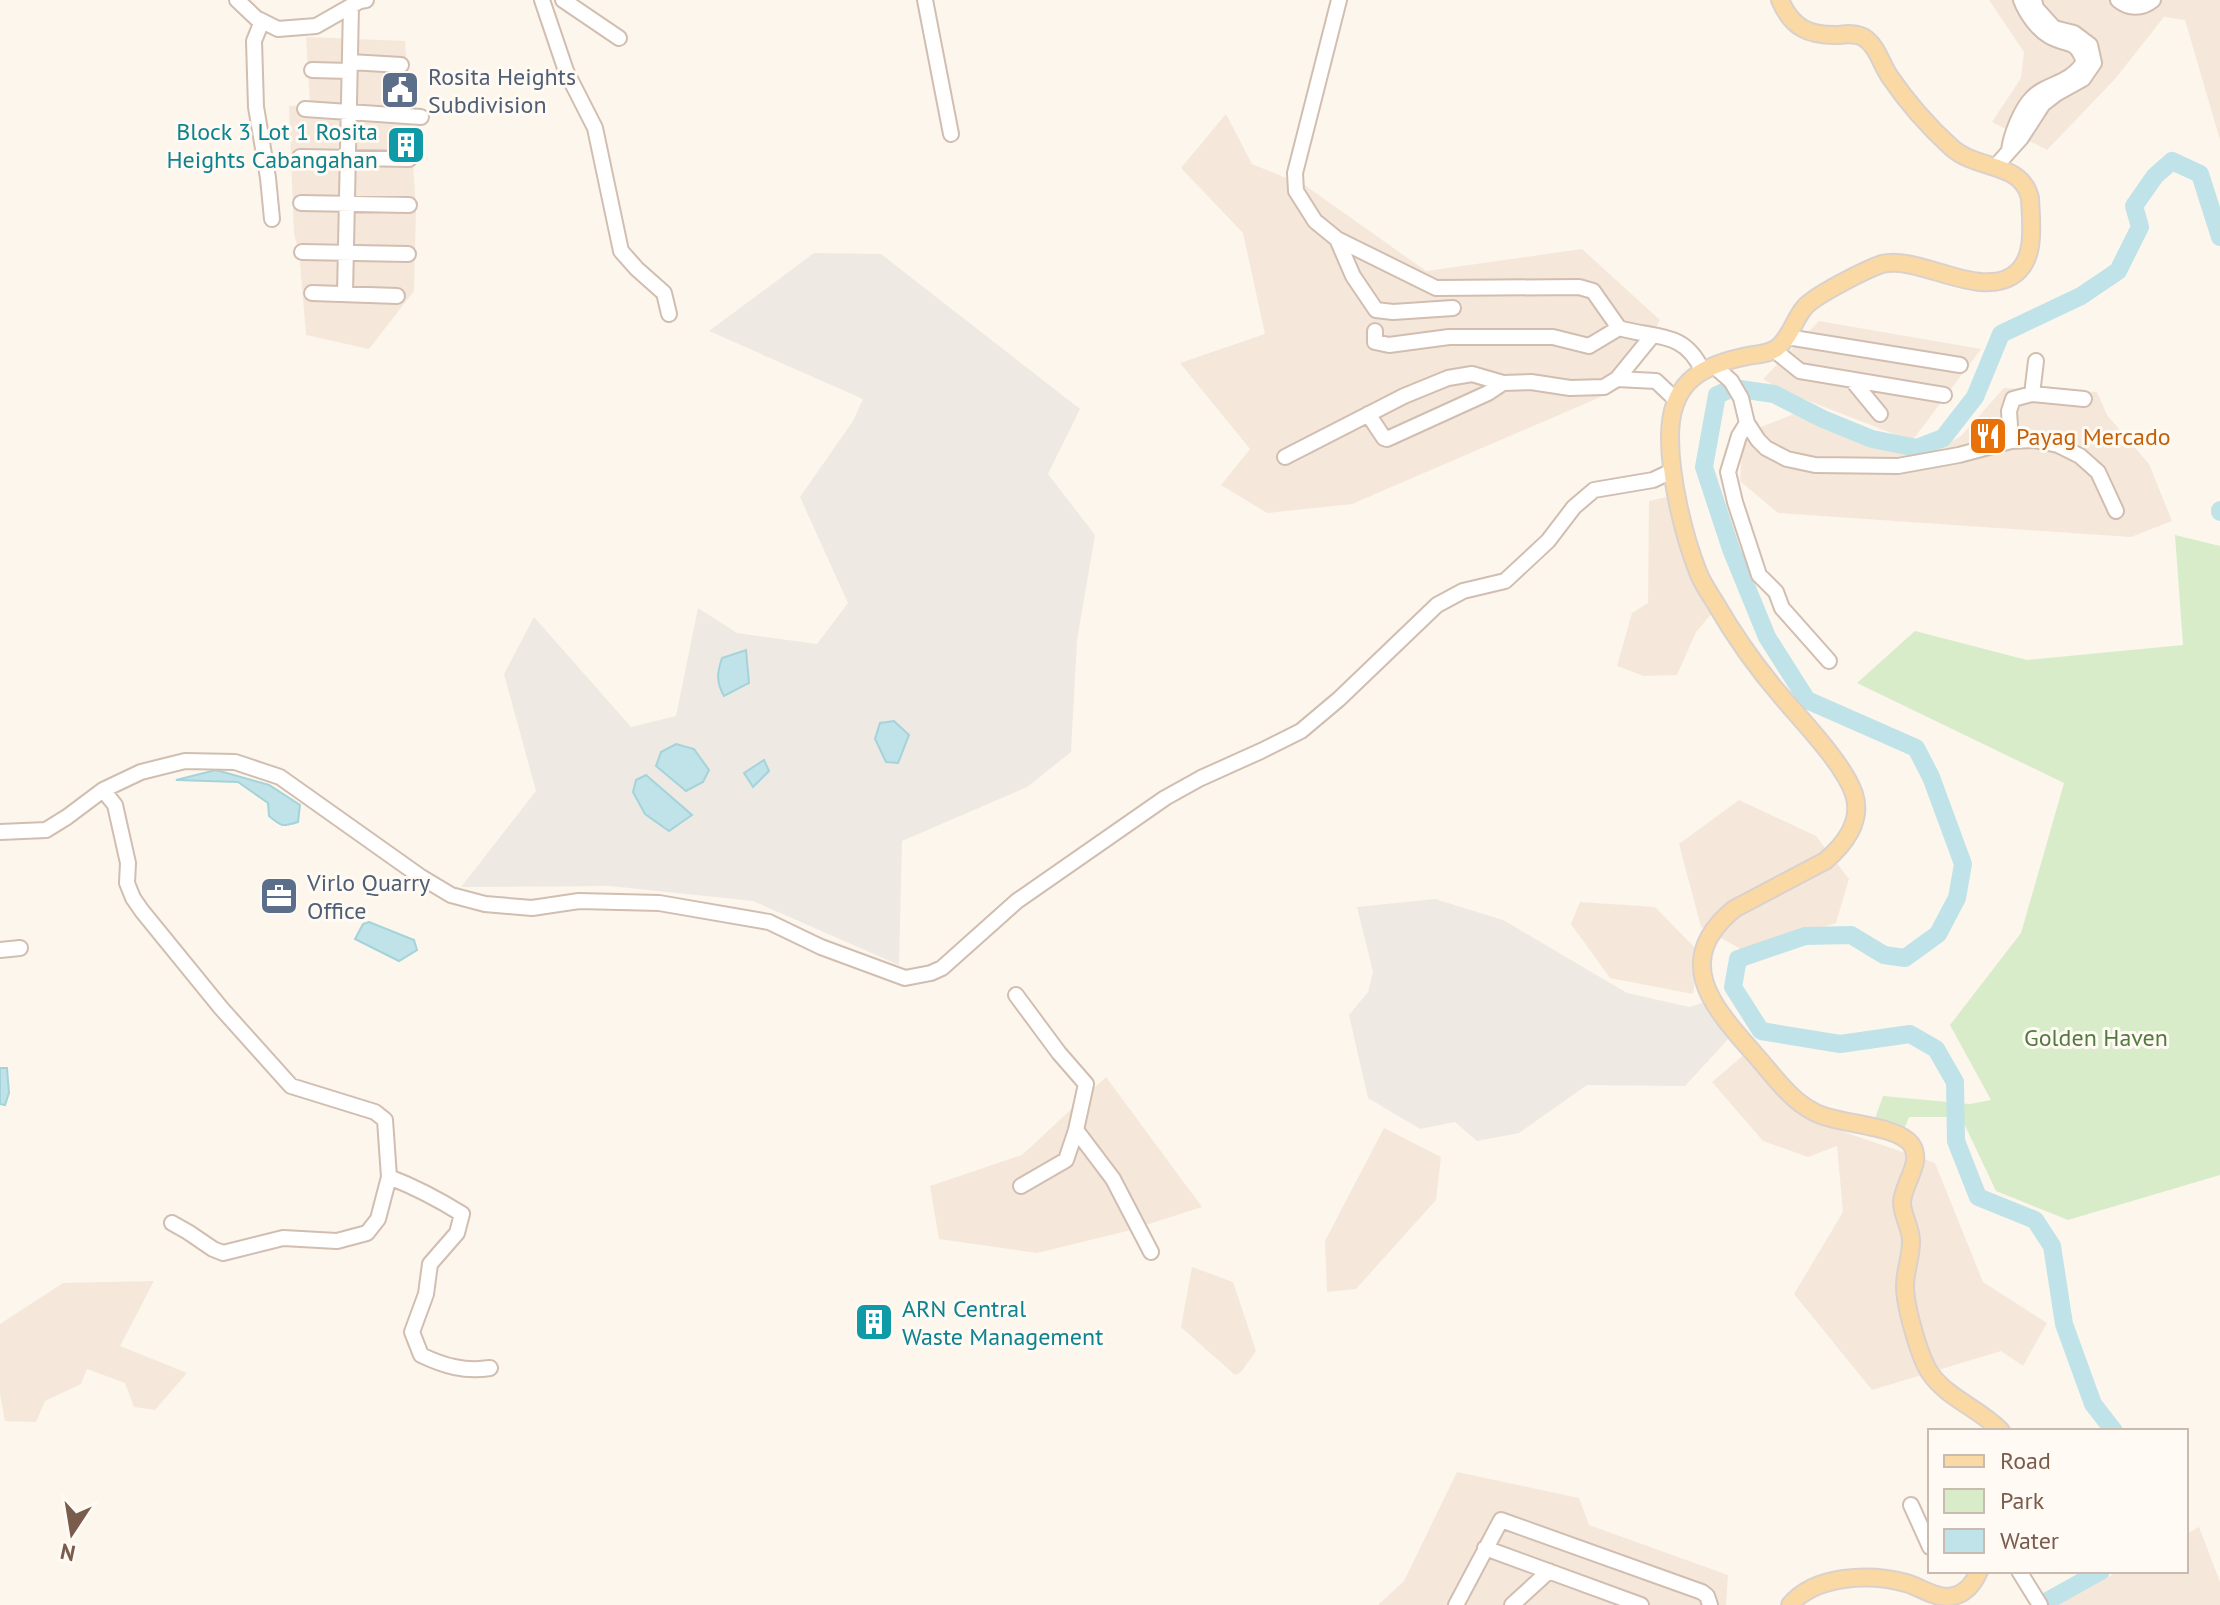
<svg xmlns="http://www.w3.org/2000/svg" width="2220" height="1605" font-family="'PT Sans',sans-serif">
  <rect width="100%" height="100%" fill="#fdf6ec"/>
  <path fill="#f5e8da" d="M1989,0H2220V140L2185,20L2164,17L2115,79L2047,150L1992,122L2021,78L2024,52Z
    M306,37L405,41L416,209L414,291L369,349L306,335L299,252L294,234L289,106L310,105Z
    M1226,114L1252,164L1306,186L1426,271L1582,249L1660,320L1626,386L1352,504L1267,513L1221,485L1250,449L1180,363L1265,334L1243,233L1181,168Z
    M1819,321L1981,349L1912,441L1783,391L1763,379Z
    M2004,388L2097,392L2107,415L2149,464L2172,521L2131,537L1778,513L1740,481L1743,434L1794,414L1900,451L1945,445L1961,436Z
    M1675,495L1713,612L1696,632L1677,675L1644,676L1617,666L1632,613L1648,603L1649,501Z
    M1739,800L1816,836L1849,879L1836,923L1746,952L1701,927L1679,844Z
    M1580,902L1655,907L1699,952L1693,994L1610,978L1571,924Z
    M1746,1053L1790,1102L1821,1124L1935,1163L1983,1282L2047,1323L2023,1366L2001,1351L1872,1390L1794,1294L1843,1212L1837,1146L1808,1157L1763,1141L1712,1082Z
    M1106,1077L1202,1207L1127,1231L1037,1253L939,1239L930,1186L1022,1155Z
    M1384,1128L1441,1157L1436,1200L1356,1289L1327,1292L1325,1241Z
    M1192,1267L1233,1282L1256,1351L1241,1372L1235,1375L1181,1327Z
    M154,1281L120,1346L187,1373L155,1410L134,1407L125,1383L87,1369L81,1384L45,1401L36,1422L5,1421L0,1394V1324L63,1283Z
    M1457,1472L1579,1498L1589,1525L1728,1575L1726,1605H1378L1404,1581Z
    M2199,1527L2220,1582V1605H2056L2119,1571H2186V1534Z"/>
  <path fill="#efe9e4" d="M814,253L881,254L1080,409L1048,474L1095,535L1077,640L1071,752L1027,787L902,841L899,965L753,901L610,886L461,887L536,791L504,674L534,617L631,727L676,716L698,608L737,633L817,644L848,603L800,497L853,421L863,399L709,331Z
    M1435,899L1503,920L1627,993L1690,1007L1705,1002L1731,1036L1685,1086L1587,1085L1519,1133L1477,1141L1455,1122L1420,1129L1368,1098L1349,1015L1368,992L1373,972L1357,907Z"/>
  <path fill="#d8ecc9" d="M2175,535L2220,546V1175L2068,1220L1996,1191L1961,1117H1909L1900,1140L1872,1127L1883,1096L1970,1104L1991,1100L1950,1025L2021,933L2064,783L1857,683L1915,631L2027,660L2183,645Z"/>
  <path fill="#bfe3e8" stroke="#a5d3da" stroke-width="2" d="M746,650L749,683L724,696C716,682 717,673 722,658Z
    M894,721L909,735L898,763L886,762L875,739L880,723Z
    M676,744L694,749L709,770L703,782L686,791L656,766L661,752Z
    M764,760L769,771L753,787L744,773Z
    M216,770L269,785L300,805L298,822C282,827 282,827 269,816L268,803L238,782L176,780Z
    M646,775L692,815L669,831L645,814L633,792L636,780Z
    M369,922L414,940L417,950L399,961L355,939L363,924Z
    M0,1068H7L9,1093L5,1105L0,1104Z"/>
  <g fill="none" stroke-linecap="round" stroke-linejoin="round">
    <path stroke="#bfe3e8" stroke-width="18" d="M2220,510V512
      M2114,1431L2093,1404L2064,1324L2052,1246L2035,1220L1978,1197L1956,1141L1955,1082L1936,1049L1910,1034L1840,1044L1761,1031L1733,987L1738,959L1805,936L1851,935L1884,955L1905,958L1938,934L1957,898L1963,864L1931,777L1916,748L1807,700L1767,637L1731,549L1704,467L1717,395L1733,388L1774,394L1823,419L1872,439L1917,448L1943,438L1975,397L2001,334L2081,296L2118,271L2140,227L2134,206L2155,176L2172,161L2200,174L2220,237
      M2040,1605L2101,1571"/>
    <g stroke="#d1beb0" stroke-width="18">
      <path id="minor" d="M237,0L256,18L278,29L316,26L360,1L366,0
        M542,0L566,71L595,128L621,251L637,269L664,293L669,314
        M563,0L619,38
        M925,0L951,134
        M1339,0L1295,173L1296,191L1315,221L1337,239L1436,288L1579,287L1593,291L1619,328C1655,339 1684,330 1702,370
        M2118,0C2129,9 2142,9 2153,0
        M262,21L254,41L256,107L268,178L272,219
        M350,62L401,65
        M312,70L349,71
        M305,109L421,117
        M2009,150C2011,135 2021,109 2032,98C2047,82 2068,86 2084,62C2075,37 2068,47 2049,36C2037,29 2026,13 2021,0
        M300,157L409,159
        M1995,167L2021,138L2043,104L2056,94L2083,79L2094,63L2090,45L2074,33L2054,28L2036,8L2034,0
        M301,203L409,205
        M1337,239L1353,276L1376,310L1393,312L1453,308
        M302,252L408,254
        M312,293L397,296
        M345,294L351,6
        M1375,331V342L1389,345L1449,337H1553L1589,346L1619,328
        M1787,337L1960,365
        M1774,350L1800,371L1944,395
        M1714,366L1731,381L1741,398L1747,423L1758,440L1766,448L1787,459L1815,465L1898,466L1959,455L2011,441L2034,440L2058,445L2080,456L2098,472L2116,511
        M1617,379L1656,381L1676,400
        M1852,380L1880,414
        M2032,394L2036,361
        M1368,414L1384,438L1387,439L1488,393L1503,383
        M1747,423L1739,436L1728,472L1735,502L1759,575L1776,592L1782,608L1829,661
        M2011,441L2009,411L2013,399L2032,394L2084,399
        M1285,457L1404,396L1448,378L1472,374L1503,383L1531,382L1570,388L1604,387L1617,379L1652,336
        M103,790L115,805L128,863L127,883L133,898L142,911L221,1008L291,1086L375,1112L385,1120L389,1177C415,1187 438,1199 462,1214L457,1233L430,1264L426,1294L412,1332L421,1355C444,1366 465,1372 490,1368
        M0,832L46,830L67,817L103,790L141,772L185,761L235,762L280,777L421,877L451,895L485,904L532,908L579,901L659,903L769,922L821,947L905,978L931,973L942,968L1017,901L1165,798L1201,778L1261,751L1301,731L1339,699L1437,605L1463,591L1505,581L1548,541L1574,507L1594,490L1653,480L1672,471
        M0,950L20,948
        M1016,995L1059,1053L1086,1084L1076,1130L1066,1160L1021,1186
        M1076,1130L1113,1179L1151,1252
        M172,1223L188,1232L213,1249L223,1253L283,1238L337,1241L367,1233L378,1219L389,1177
        M1911,1505L1930,1547
        M1485,1548L1641,1605
        M2019,1571L2040,1605
        M1456,1605L1501,1520L1702,1592L1707,1596L1710,1605
        M1512,1605L1549,1571"/>
    </g>
    <g stroke="#dad1cd" stroke-width="20">
      <path id="major" d="M1780,0C1792,28 1809,36 1839,35C1847,34 1855,33 1863,37C1877,45 1881,64 1890,77C1907,102 1929,127 1951,147C1977,171 2021,161 2030,198C2031,223 2037,261 2012,276C1977,298 1918,255 1882,264C1867,269 1813,296 1804,308C1794,320 1790,338 1777,348C1767,355 1754,354 1743,357C1696,367 1670,386 1670,437C1670,478 1683,534 1698,572C1702,583 1710,594 1716,604C1735,637 1757,668 1782,697C1803,722 1844,764 1854,794C1863,821 1844,845 1825,861L1734,909C1669,963 1716,1010 1757,1057C1774,1076 1790,1100 1814,1112C1838,1125 1895,1124 1911,1144C1924,1162 1903,1183 1902,1202C1902,1216 1912,1229 1911,1243C1911,1257 1905,1271 1905,1286C1905,1306 1919,1356 1930,1373C1947,1398 1980,1409 2001,1431
        M1790,1605C1815,1575 1870,1573 1906,1583C1920,1587 1933,1597 1947,1597C1964,1596 1973,1585 1979,1571"/>
    </g>
    <use href="#minor" stroke="#fff" stroke-width="14"/>
    <use href="#major" stroke="#fbd9a5" stroke-width="16"/>
  </g>
  <defs>
    <g id="civic-square" transform="scale(2)"><rect x="-9" y="-9" width="18" height="18" rx="4" fill="#5c6f8a" stroke="#fffaf3"/><path d="M-.6-6.5H3V-4.5H.6V-3L4-1V1h2V6H-6V1h2V-1L-.6-3ZM-1.2 2.5V6h2.4V2.5Z" fill="#fff"/></g>
    <g id="building-square" transform="scale(2)"><rect x="-9" y="-9" width="18" height="18" rx="4" fill="#0f9aa8" stroke="#fffaf3"/><path d="M-4-6H4V6H1V3H-1V6H-4ZM-2.5-4.3h1.7v1.8h-1.7ZM.8-4.3h1.7v1.8H.8ZM-2.5-1h1.7V.8h-1.7ZM.8-1h1.7V.8H.8Z" fill="#fff"/></g>
    <g id="restaurant-square" transform="scale(2)"><rect x="-9" y="-9" width="18" height="18" rx="4" fill="#e8710a" stroke="#fffaf3"/><path d="M-5-6h1v4h1v-4h1v4h1v-4h1v5L-1.5 .5V6h-2V.5L-5-1ZM5-6V6H3V1.5H1.5Q1.5-4 5-6Z" fill="#fff"/></g>
    <g id="office-square" transform="scale(2)"><rect x="-9" y="-9" width="18" height="18" rx="4" fill="#5c6f8a" stroke="#fffaf3"/><path d="M-6-3h4V-5.5h4V-3h4V5H-6ZM-1-4.5V-3h2v-1.5ZM-6 0V1H6V0Z" fill="#fff"/></g>
  </defs>
  <g fill-rule="evenodd">
    <use href="#civic-square" x="400" y="90"/>
    <use href="#building-square" x="406" y="145"/>
    <use href="#restaurant-square" x="1988" y="436"/>
    <use href="#office-square" x="279" y="896"/>
    <use href="#building-square" x="874" y="1322"/>
  </g>
  <g text-anchor="middle" dominant-baseline="central" stroke-width="6" stroke-linejoin="round" paint-order="stroke">
    <g font-size="24" fill="#4e5e75" stroke="#fffaf3" text-anchor="start">
      <text x="428" y="76">Rosita Heights<tspan x="428" dy="28">Subdivision</tspan></text>
      <text x="307" y="882">Virlo Quarry<tspan x="307" dy="28">Office</tspan></text>
    </g>
    <g font-size="24" fill="#0d838f" stroke="#fffaf3" text-anchor="end">
      <text x="378" y="131">Block 3 Lot 1 Rosita<tspan x="378" dy="28">Heights Cabangahan</tspan></text>
      <text x="902" y="1308" text-anchor="start">ARN Central<tspan x="902" dy="28">Waste Management</tspan></text>
    </g>
    <g font-size="24" fill="#c56008" stroke="#fffaf3" text-anchor="start">
      <text x="2016" y="436">Payag Mercado</text>
    </g>
    <g font-size="24" fill="#537a41" stroke="#fffaf3">
      <text x="2096" y="1037">Golden Haven</text>
    </g>
  </g>
  <rect x="1928" y="1429" width="260" height="144" fill="#fffaf3" stroke="#cabbb1" stroke-width="2"/>
  <rect x="1944" y="1455" width="40" height="12" fill="#fbd9a5" stroke="#cabbb1" stroke-width="2"/>
  <text x="2000" y="1469" font-size="24" fill="#7a5c4d">Road</text>
  <rect x="1944" y="1489" width="40" height="24" fill="#d8ecc9" stroke="#cabbb1" stroke-width="2"/>
  <text x="2000" y="1509" font-size="24" fill="#7a5c4d">Park</text>
  <rect x="1944" y="1529" width="40" height="24" fill="#bfe3e8" stroke="#cabbb1" stroke-width="2"/>
  <text x="2000" y="1549" font-size="24" fill="#7a5c4d">Water</text>
  <g transform="translate(72 1533) rotate(192)" stroke="#fffaf3" stroke-width="6" paint-order="stroke">
  <path d="M0-6L14 30L0 20L-14 30Z" fill="#7a5c4d"/>
  <text y="-12" font-size="22" font-weight="bold" text-anchor="middle" fill="#7a5c4d">N</text>
  </g>
</svg>
